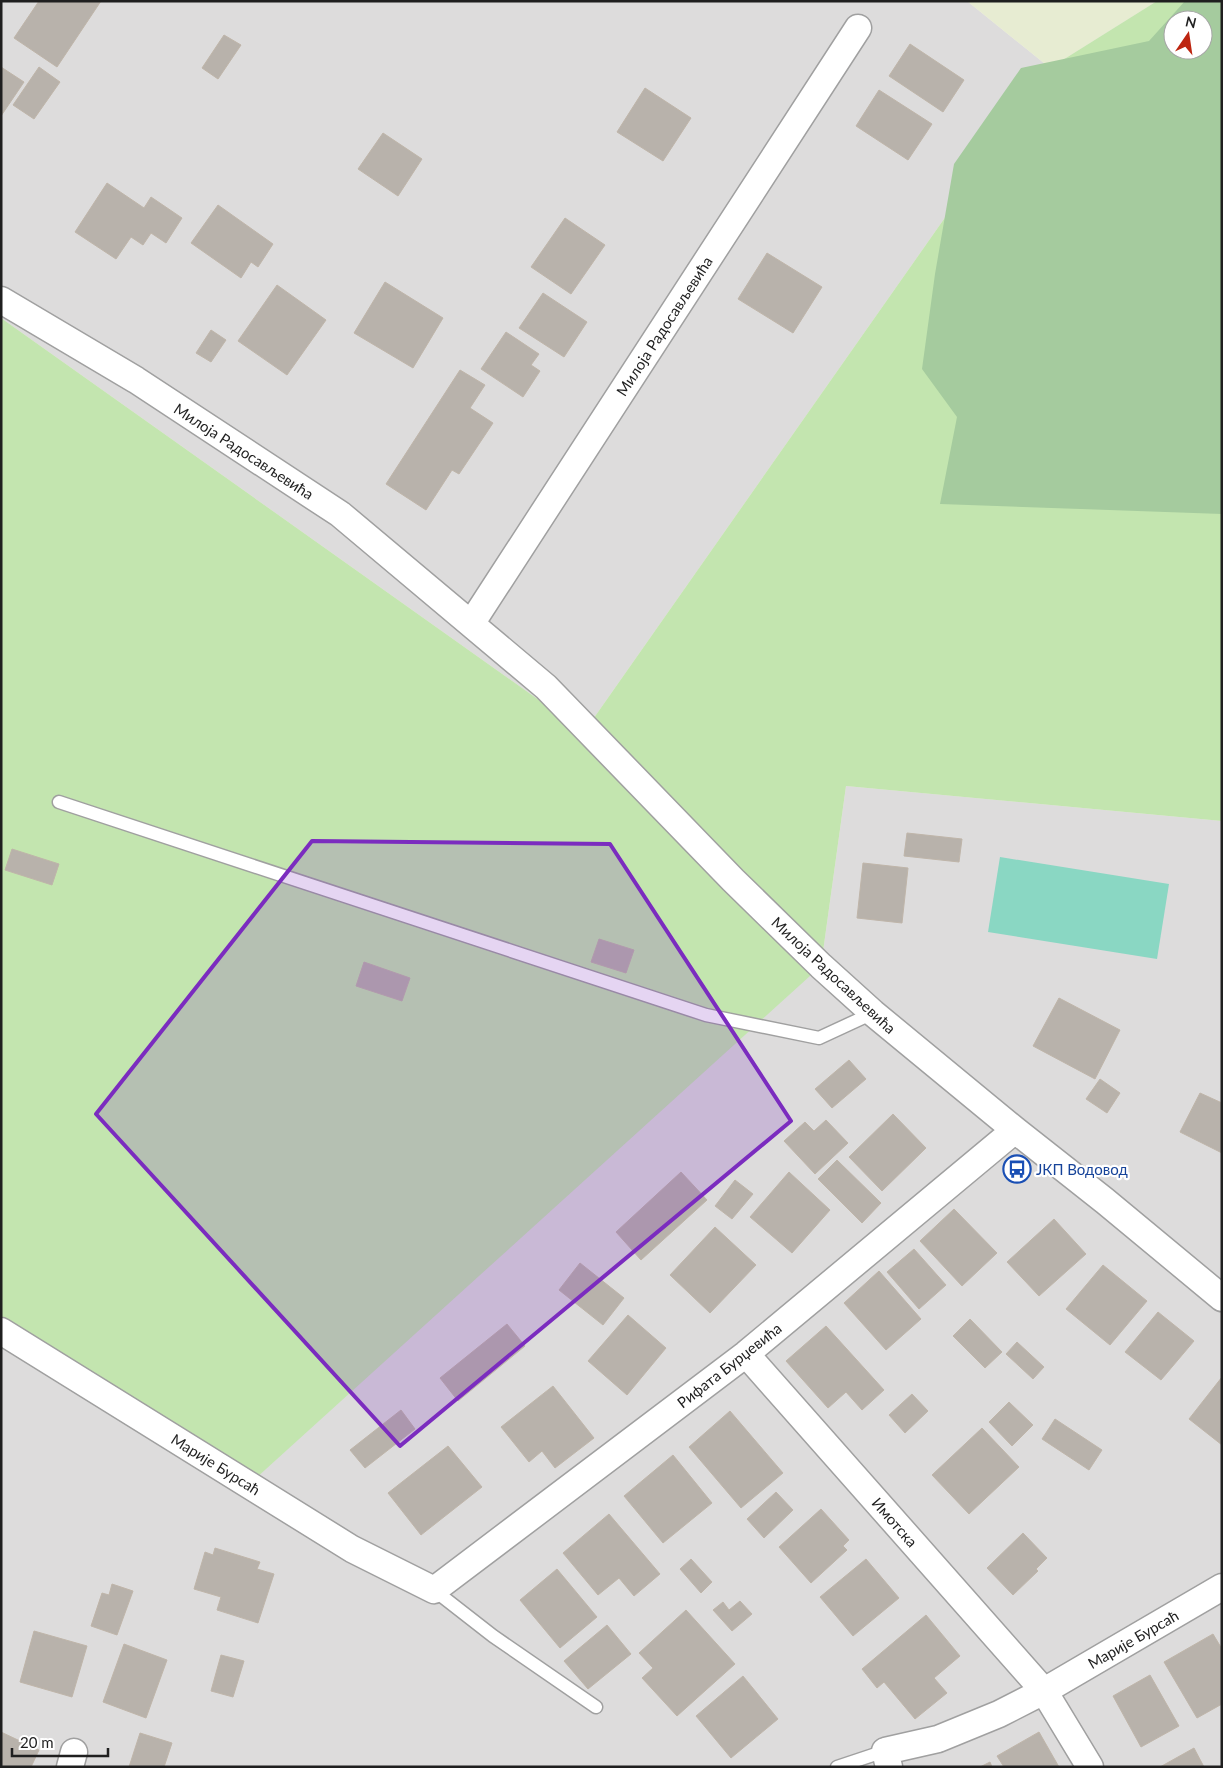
<svg xmlns="http://www.w3.org/2000/svg" width="1223" height="1768" font-family="Lato,sans-serif">
  <rect width="100%" height="100%" fill="#efede6"/>
  <path fill="#dddcdc" d="M1,1H967L1050,68L584,732L1,318Z
    M846,786L1222,821V1767H1V1328L821,966Z"/>
  <path fill="#e7ecd2" d="M967,1H1157L1050,68Z"/>
  <path fill="#c3e5af" fill-rule="evenodd" d="M1157,1H1222V821L846,786L821,966L255,1479L1,1328V318L584,732L1050,68ZM1173,20H1203V50H1173Z"/>
  <path fill="#a5cb9e" fill-rule="evenodd" d="M1185,1H1222V514L940,504L957,417L922,369L935,274L954,164L1021,68L1149,41ZM1173,20H1203V50H1173Z"/>
  <path fill="#8ad7c3" d="M1000,857L1169,884L1157,959L988,932Z"/>
  <path fill="#b8b2ab" stroke="#bfb5a9" d="M39,1H101L57,67L14,38Z
    M224,35L241,45L218,79L202,68Z
    M910,44L964,80L943,112L889,76Z
    M1,67L24,82L1,116Z
    M39,67L60,82L34,119L13,105Z
    M645,88L691,118L663,161L617,132Z
    M879,90L932,124L908,160L856,126Z
    M383,133L422,159L398,196L358,169Z
    M107,183L144,208L151,197L182,218L166,243L151,233L143,245L131,237L116,259L75,232Z
    M218,205L273,244L258,267L251,262L241,278L191,243Z
    M565,218L605,245L571,294L531,267Z
    M767,253L822,287L793,333L738,299Z
    M385,282L443,318L413,368L354,333Z
    M277,285L326,320L287,375L238,341Z
    M543,293L587,322L564,357L519,328Z
    M211,330L226,340L211,362L196,353Z
    M506,332L539,354L531,365L540,371L523,397L481,369Z
    M460,370L485,385L470,408L493,423L459,474L452,470L426,510L386,484Z
    M907,833L962,839L959,862L904,856Z
    M12,849L59,864L52,885L5,870Z
    M863,863L908,868L902,923L857,918Z
    M599,939L634,950L626,973L591,962Z
    M364,962L410,978L402,1001L356,986Z
    M1059,998L1120,1030L1095,1079L1033,1046Z
    M849,1060L866,1079L832,1108L815,1089Z
    M1100,1079L1120,1093L1107,1113L1086,1099Z
    M1200,1093L1222,1103V1153L1180,1132Z
    M893,1114L926,1148L882,1191L849,1157Z
    M826,1120L848,1143L815,1174L784,1141L805,1122L814,1131Z
    M837,1160L881,1203L862,1223L818,1179Z
    M681,1172L707,1200L641,1260L616,1232Z
    M789,1172L830,1210L792,1253L750,1217Z
    M735,1180L753,1194L732,1219L715,1206Z
    M954,1209L997,1253L962,1286L920,1241Z
    M1054,1219L1086,1254L1039,1296L1007,1262Z
    M715,1227L756,1265L710,1313L670,1275Z
    M914,1249L946,1285L919,1309L887,1272Z
    M580,1263L624,1298L603,1325L559,1290Z
    M1103,1265L1147,1301L1110,1345L1066,1309Z
    M879,1271L921,1319L886,1350L844,1303Z
    M1158,1312L1194,1341L1161,1380L1125,1352Z
    M628,1315L666,1348L627,1395L588,1361Z
    M970,1319L1002,1352L985,1368L953,1336Z
    M507,1324L525,1346L458,1401L440,1378Z
    M826,1326L884,1390L862,1410L846,1392L828,1408L786,1361Z
    M1017,1342L1044,1367L1033,1379L1006,1354Z
    M1222,1377V1445L1189,1419Z
    M553,1386L594,1438L555,1468L542,1451L529,1462L501,1427Z
    M912,1394L928,1411L905,1433L889,1415Z
    M1009,1402L1033,1425L1012,1446L989,1422Z
    M401,1410L415,1429L365,1468L350,1450Z
    M730,1411L783,1473L741,1508L689,1447Z
    M1055,1419L1102,1450L1089,1470L1042,1439Z
    M982,1428L1019,1467L969,1514L932,1475Z
    M448,1446L482,1487L421,1535L388,1493Z
    M673,1455L712,1503L663,1543L624,1496Z
    M776,1492L793,1510L764,1538L747,1519Z
    M821,1509L849,1540L843,1546L847,1550L811,1583L779,1547Z
    M609,1514L660,1574L634,1596L619,1578L598,1595L563,1553Z
    M1023,1533L1047,1558L1036,1569L1038,1571L1013,1595L987,1568Z
    M215,1548L260,1562L257,1569L274,1574L258,1623L217,1610L221,1597L194,1589L205,1552L213,1555Z
    M691,1559L712,1582L701,1593L680,1569Z
    M866,1559L899,1598L853,1636L820,1597Z
    M557,1569L597,1617L560,1648L520,1600Z
    M112,1584L133,1591L117,1635L91,1626L102,1593L109,1595Z
    M740,1601L752,1614L732,1631L713,1610L723,1602L729,1610Z
    M686,1610L735,1664L677,1716L642,1678L653,1668L639,1653Z
    M926,1615L960,1656L934,1678L947,1693L915,1719L884,1682L877,1688L862,1669Z
    M607,1625L631,1654L588,1689L564,1661Z
    M34,1631L87,1646L72,1697L20,1682Z
    M1213,1634L1222,1649V1704L1197,1718L1164,1662Z
    M124,1644L167,1660L146,1718L103,1702Z
    M221,1655L244,1661L233,1697L211,1691Z
    M1150,1675L1179,1726L1141,1747L1113,1696Z
    M743,1676L778,1719L731,1758L696,1716Z
    M1,1732L39,1750L31,1767H1Z
    M1039,1732L1059,1767H1004L997,1756Z
    M140,1733L172,1743L164,1767H129Z
    M1194,1748L1204,1767H1160Z
    M990,1762L992,1767H980Z"/>
  <g fill="none" stroke-linecap="round" stroke-linejoin="round">
    <g stroke="#a0a0a0" stroke-width="15">
      <path id="service" d="M59,802L706,1015L819,1038L873,1013
        M434,1590L493,1636L596,1707
        M837,1767L885,1751"/>
    </g>
    <g stroke="#a0a0a0" stroke-width="29">
      <path id="minor" d="M1,300L136,380L340,514L546,687L733,880L821,966L873,1013L1015,1130L1105,1201L1222,1298
        M471,624L858,28
        M1,1331L352,1549L434,1590L746,1354L1015,1130
        M746,1354L1044,1691L1090,1767
        M70,1767L74,1752
        M889,1767L885,1751L938,1739L999,1714L1044,1691L1222,1587"/>
    </g>
    <use href="#service" stroke="#fff" stroke-width="12"/>
    <use href="#minor" stroke="#fff" stroke-width="26"/>
  </g>
  <path fill="#7b2cbf" fill-opacity="0.2" stroke="#7b2cbf" stroke-width="4" stroke-linejoin="round" d="M312,841L610,844L791,1121L400,1446L96,1114Z"/>
  <defs>
    <g id="bus-ring" transform="scale(1.4375)"><circle r="9.5" fill="#fff" stroke="#1a4fb4" stroke-width="1.5"/><path d="M-5-6H5V4H4V6H2V4H-2V6H-4V4H-5ZM-3.5-4V0h7V-4ZM-3.5 1.2v1.5H-2V1.2ZM2 1.2v1.5H3.5V1.2Z" fill="#1a4fb4"/></g>
  </defs>
  <g fill-rule="evenodd">
    <use href="#bus-ring" x="1017" y="1169"/>
  </g>
  <g text-anchor="middle" dominant-baseline="central" stroke-width="4.5" stroke-linejoin="round" paint-order="stroke">
    <g font-size="15" fill="#1f1f1f" stroke="#fff">
      <text transform="translate(664 326) rotate(-57)">Милоја Радосављевића</text>
      <text transform="translate(244 451) rotate(33)">Милоја Радосављевића</text>
      <text transform="translate(834 975) rotate(43)">Милоја Радосављевића</text>
      <text transform="translate(729 1365) rotate(-38)">Рифата Бурџевића</text>
      <text transform="translate(216 1464) rotate(32)">Марије Бурсаћ</text>
      <text transform="translate(895 1522) rotate(49)">Имотска</text>
      <text transform="translate(1133 1639) rotate(-30)">Марије Бурсаћ</text>
    </g>
    <g font-size="15" fill="#164399" stroke="#fff" text-anchor="start">
      <text x="1036" y="1169">ЈКП Водовод</text>
    </g>
  </g>
  <rect width="1223" height="1768" fill="none" stroke="#1f1f1f" stroke-width="5"/>
  <g transform="translate(1188 35) rotate(13)"><circle r="24" fill="#ffffff" stroke="#a5a5a5"/>
  <path d="M0-4L9 19L0 12L-9 19Z" fill="#bd2510"/>
  <text y="-8" font-size="14" font-weight="bold" text-anchor="middle" fill="#1f1f1f">N</text>
  </g>
  <path d="M12 1748v8h96v-8" fill="none" stroke="#1f1f1f" stroke-width="2.5"/>
  <text x="20" y="1748" font-size="15" fill="#1f1f1f" stroke="#ffffff" stroke-width="4" paint-order="stroke">20 m</text>
</svg>
